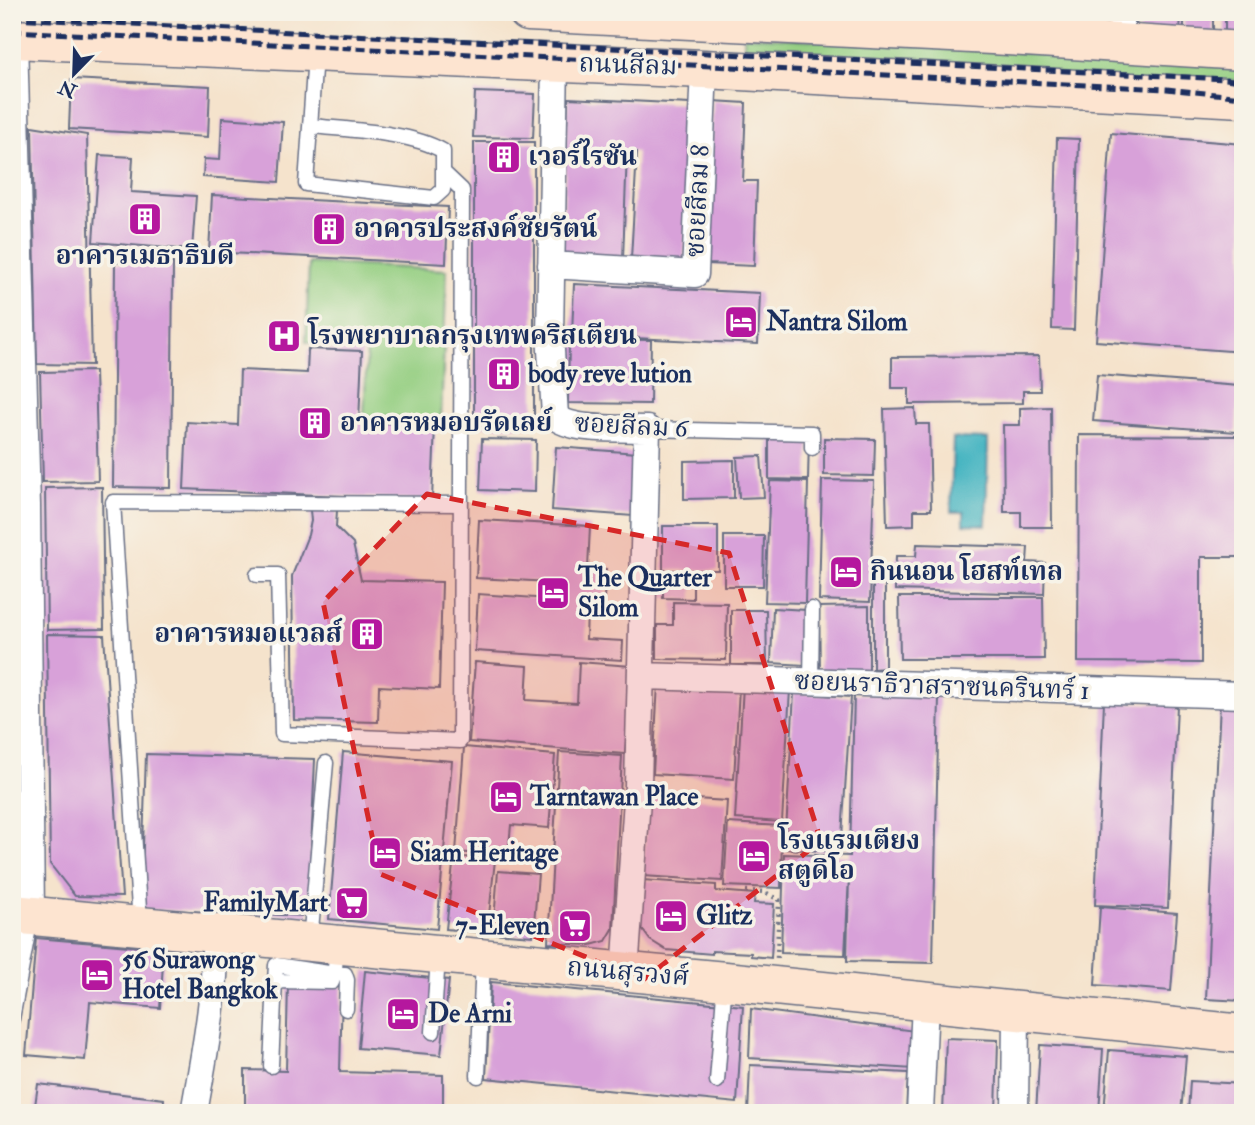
<svg xmlns="http://www.w3.org/2000/svg" width="1255" height="1125" font-family="'IM FELL Double Pica','Noto Serif Thai',serif">
  <rect width="100%" height="100%" fill="#f7f3e8"/>
  <filter id="ink" filterUnits="userSpaceOnUse"><feTurbulence type="fractalNoise" baseFrequency=".0143" numOctaves="2"/><feDisplacementMap in="SourceGraphic" scale="14" xChannelSelector="R" yChannelSelector="G"/><feConvolveMatrix kernelMatrix="1 2 1 2 8 2 1 2 1" color-interpolation-filters="sRGB"/></filter>
  <filter id="wash" filterUnits="userSpaceOnUse"><feTurbulence type="fractalNoise" baseFrequency=".00686" numOctaves="4" result="noise"/><feDisplacementMap in="SourceGraphic" scale="28" xChannelSelector="R" yChannelSelector="G"/><feGaussianBlur stdDeviation="1.57" result="paint"/><feColorMatrix in="noise" values="0 0 0 0 0 0 0 0 0 0 0 0 0 0 0 0 0 1.4 0 .05"/><feComposite in="paint" operator="in"/></filter>
  <g filter="url(#wash)">
    <rect width="100%" height="100%" fill="#f5e3cc"/>
    <path fill="#96cf83" stroke="#587f70" stroke-width="2" d="M744,36L1243,65V90L745,62Z
      M309,263L447,270L441,419L364,416L367,345L306,342Z"/>
    <path fill="#48b6c2" stroke="#327290" stroke-width="2" d="M953,438L988,439L986,525L964,524V512H951Z"/>
    <g id="blocks">
      <path fill="#d8a1d9" d="M1130,12H1181L1180,34L1141,32Z
        M1184,12H1213V35H1184Z
        M1225,12H1243V37L1225,36Z
        M71,79L210,86L208,137L69,129Z
        M475,92L535,94L533,138L473,137Z
        M568,98L690,104L684,261L631,259L637,152L627,151L623,259L562,256Z
        M713,101L746,103L743,181H757L754,266L708,264Z
        M222,118L283,122L279,182L203,177L204,159L220,160Z
        M32,126L87,135L92,365L37,364Z
        M1111,133L1243,144V352L1096,341Z
        M1057,138L1079,139L1074,330L1052,329Z
        M474,142H534V427L474,426Z
        M99,155L133,157L131,192L196,196L192,250L93,242Z
        M212,195L448,207L446,264L209,252Z
        M115,262L173,263L171,488L113,487Z
        M574,284L760,293L758,344L572,335Z
        M569,339L651,340L650,404L568,403Z
        M308,349L362,351L359,422L435,425L432,500L184,489L187,422L238,425L240,370L307,373Z
        M1039,356L1040,391H1023V403L909,404V388H892V357Z
        M95,371L98,481L43,482L40,372Z
        M1097,375L1239,386L1236,432L1093,421Z
        M1051,407L1052,527H1021V512H1004L1003,425H1020V408Z
        M915,408L916,424H929L931,510H914V525L887,526L884,409Z
        M1079,435L1243,436V557H1201V663L1078,662Z
        M769,437L809,438L808,480L769,479Z
        M824,438L875,439L874,476L824,475Z
        M482,439L536,440L535,492L480,490Z
        M556,447L637,453L633,516L552,510Z
        M761,456L764,497L739,498L737,457Z
        M734,460V498L684,499V461Z
        M822,480L874,481L870,602L819,600Z
        M770,481L808,482L805,603L765,602Z
        M102,487L104,629L47,630L45,488Z
        M310,510H337L336,527L353,544L361,580L442,582L439,689L379,686L378,722L294,720L292,576L308,535L311,521Z
        M479,520L590,526L588,568L606,569L603,612L587,611L586,639L623,641L622,660L475,651L478,594L549,599L550,582L476,578Z
        M663,526H718V570H663Z
        M724,536H764L763,586H724Z
        M917,544L1028,547L1027,562L1045,563L1044,594L895,590L896,556H916Z
        M873,569H885V668L873,669Z
        M663,582L693,583V599L663,598Z
        M899,597H1043L1044,659H900Z
        M673,602L727,603L726,660L657,659V625H673Z
        M869,606V671H820L819,607Z
        M773,608L806,610L805,665L771,663Z
        M731,610H766L767,665H731Z
        M47,634L104,635L122,897L75,896L50,864Z
        M475,662L528,666L526,700L577,703L579,662L631,666L625,754L469,742Z
        M658,683L739,688L734,779L653,774Z
        M743,686L790,690L782,822L735,819Z
        M794,693L851,697L841,852L785,849Z
        M854,694L939,697L933,963L847,961L849,876L845,955L781,953L784,854L850,856Z
        M1104,702L1177,705L1168,908L1095,905Z
        M1220,703L1243,704V1001L1206,999Z
        M464,747L555,755L549,828L511,825L508,856L456,852Z
        M343,752L452,761L437,929L329,919Z
        M559,752L622,756L613,929L606,941L591,945L548,943Z
        M146,754L315,759L308,916L141,909Z
        M648,796L727,801L722,881L643,876Z
        M728,823L782,826L781,888L724,886Z
        M454,856L495,860L487,933L446,929Z
        M498,871L538,874L533,936L493,933Z
        M642,880L716,885V891L755,894L754,903L774,904L771,958L751,956V953L712,951V954L666,950L650,940L639,925Z
        M1100,907L1177,913L1171,991L1095,985Z
        M36,938L164,949L160,1008L90,1002L85,1060L26,1055Z
        M365,971L449,980L441,1055L358,1048Z
        M491,982L743,1006L737,1103L486,1078Z
        M288,983L342,987L340,1072L443,1075V1113H245V1070L286,1071Z
        M751,1009L915,1031L913,1069L749,1058Z
        M946,1038L998,1040L996,1113H943Z
        M1040,1045L1103,1049L1099,1113H1036Z
        M1109,1050L1186,1056L1181,1113H1104Z
        M750,1065L908,1073L906,1113H748Z
        M1190,1081L1243,1084V1113H1188Z
        M38,1084L164,1099L163,1113H34Z"/>
    </g>
  </g>
  <g filter="url(#ink)">
    <use href="#blocks" fill-opacity="0" stroke="#676e84" stroke-width="2"/>
    <g fill="none" stroke-linecap="round" stroke-linejoin="round">
      <g stroke="#676e84" stroke-width="17">
        <path id="lane" d="M312,126C349,130 411,132 443,151V190L434,198L306,184L315,55
          M647,429L812,433V448
          M257,575H278L282,734L460,741L462,190L443,172
          M811,682L812,609
          M140,925L113,502L460,504
          M310,941L326,763
          M336,947L335,974L332,982L275,981L276,965L335,974H345L347,980L346,1009
          M12,1019L31,917
          M433,1032L438,957
          M271,1066L275,981
          M478,1076L483,960
          M717,1081L725,981"/>
      </g>
      <g stroke="#676e84" stroke-width="29">
        <path id="street" d="M14,39L27,505L31,916
          M1121,44V12
          M555,62L550,334L555,416C571,432 624,428 647,429L638,785L625,972
          M551,265L695,274L704,69
          M642,676L1243,695
          M194,1113C204,1055 217,992 215,933
          M920,1113L925,1003
          M1015,1113L1016,1012"/>
      </g>
      <g stroke="#676e84" stroke-width="41">
        <path id="secondary" d="M528,12L992,35L1243,51
          M12,39L704,69L1243,98
          M12,914L725,981L1243,1034"/>
      </g>
      <path stroke="#676e84" stroke-width="4.5" stroke-dasharray="2 5" stroke-linecap="butt" d="M746,891L765,892L779,900L777,958"/>
      <use href="#lane" stroke="#fff" stroke-width="14"/>
      <use href="#street" stroke="#fff" stroke-width="26"/>
      <use href="#secondary" stroke="#fde4d0" stroke-width="38"/>
      <path stroke="#1b2f5e" stroke-width="5" stroke-dasharray="10 5" stroke-linecap="butt" d="M12,18L1226,79L1243,82
        M12,31L1167,89L1243,97"/>
    </g>
  </g>
  <path fill="#d62828" fill-opacity="0.2" stroke="#d62828" stroke-width="5" stroke-dasharray="14 9" stroke-linejoin="round" d="M427,494L729,553L821,841L643,980L380,874L323,602Z"/>
  <defs>
    <g id="building-square" transform="scale(1.75)"><rect x="-9" y="-9" width="18" height="18" rx="4" fill="#b5179e" stroke="#f7f3e8"/><path d="M-4-6H4V6H1V3H-1V6H-4ZM-2.5-4.3h1.7v1.8h-1.7ZM.8-4.3h1.7v1.8H.8ZM-2.5-1h1.7V.8h-1.7ZM.8-1h1.7V.8H.8Z" fill="#fff"/></g>
    <g id="hotel-square" transform="scale(1.75)"><rect x="-9" y="-9" width="18" height="18" rx="4" fill="#b5179e" stroke="#f7f3e8"/><path d="M-6-4.5h1.5V1H6V5H4.5V3h-9V5H-6ZM-4 0a1.8 1.8 0 1 1 3.6 0ZM.5 0V-2.5h3Q6-2.5 6 0Z" fill="#fff"/></g>
    <g id="hospital-square" transform="scale(1.75)"><rect x="-9" y="-9" width="18" height="18" rx="4" fill="#b5179e" stroke="#f7f3e8"/><path d="M-5-5h3v3.5h4V-5h3V5h-3V1.5h-4V5h-3Z" fill="#fff"/></g>
    <g id="supermarket-square" transform="scale(1.75)"><rect x="-9" y="-9" width="18" height="18" rx="4" fill="#b5179e" stroke="#f7f3e8"/><path d="M-6-5.5h2.5l.6 2H6L4.5 2H-2.5L-4.4-4H-6ZM-1.5 3.2a1.3 1.3 0 1 0 .1 0ZM3 3.2a1.3 1.3 0 1 0 .1 0Z" fill="#fff"/></g>
  </defs>
  <g fill-rule="evenodd">
    <use href="#building-square" x="504" y="157"/>
    <use href="#building-square" x="145" y="219"/>
    <use href="#building-square" x="329" y="229"/>
    <use href="#hotel-square" x="741" y="322"/>
    <use href="#hospital-square" x="284" y="336"/>
    <use href="#building-square" x="504" y="374"/>
    <use href="#building-square" x="315" y="423"/>
    <use href="#hotel-square" x="846" y="572"/>
    <use href="#hotel-square" x="553" y="593"/>
    <use href="#building-square" x="367" y="634"/>
    <use href="#hotel-square" x="506" y="797"/>
    <use href="#hotel-square" x="385" y="853"/>
    <use href="#hotel-square" x="754" y="856"/>
    <use href="#supermarket-square" x="352" y="903"/>
    <use href="#hotel-square" x="671" y="916"/>
    <use href="#supermarket-square" x="575" y="926"/>
    <use href="#hotel-square" x="97" y="975"/>
    <use href="#hotel-square" x="403" y="1014"/>
  </g>
  <g text-anchor="middle" dominant-baseline="central" stroke-width="7" stroke-linejoin="round" paint-order="stroke">
    <g font-size="26" fill="#1b2f5e" stroke="#f7f3e8">
      <text transform="translate(628 65) rotate(2)">ถนนสีลม</text>
      <text transform="translate(698 201) rotate(-87)">ซอยสีลม 8</text>
      <text transform="translate(631 426) rotate(3)">ซอยสีลม 6</text>
      <text transform="translate(942 686) rotate(2)">ซอยนราธิวาสราชนครินทร์ 1</text>
      <text transform="translate(628 972) rotate(5)">ถนนสุรวงศ์</text>
    </g>
    <g font-size="26" font-weight="bold" fill="#1b2f5e" stroke="#f7f3e8" text-anchor="start">
      <text x="528" y="157">เวอร์ไรซัน</text>
      <text x="354" y="229">อาคารประสงค์ชัยรัตน์</text>
      <text x="145" y="256" text-anchor="middle">อาคารเมธาธิบดี</text>
      <text x="766" y="322">Nantra Silom</text>
      <text x="308" y="336">โรงพยาบาลกรุงเทพคริสเตียน</text>
      <text x="528" y="374">body reve lution</text>
      <text x="340" y="423">อาคารหมอบรัดเลย์</text>
      <text x="870" y="572">กินนอน โฮสท์เทล</text>
      <text x="578" y="578">The Quarter<tspan x="578" dy="30">Silom</tspan></text>
      <text x="342" y="634" text-anchor="end">อาคารหมอแวลส์</text>
      <text x="530" y="797">Tarntawan Place</text>
      <text x="778" y="841">โรงแรมเตียง<tspan x="778" dy="30">สตูดิโอ</tspan></text>
      <text x="410" y="853">Siam Heritage</text>
      <text x="328" y="903" text-anchor="end">FamilyMart</text>
      <text x="696" y="916">Glitz</text>
      <text x="550" y="926" text-anchor="end">7-Eleven</text>
      <text x="122" y="960">56 Surawong<tspan x="122" dy="30">Hotel Bangkok</tspan></text>
      <text x="428" y="1014">De Arni</text>
    </g>
  </g>
  <rect width="1255" height="1125" fill="none" stroke="#f7f3e8" stroke-width="42"/>
  <g transform="translate(74 74) rotate(203)" stroke="#f7f3e8" stroke-width="5" paint-order="stroke">
  <path d="M0-5L12 26L0 18L-12 26Z" fill="#1b2f5e"/>
  <text y="-10" font-size="19" font-weight="bold" text-anchor="middle" fill="#1b2f5e">N</text>
  </g>
</svg>
